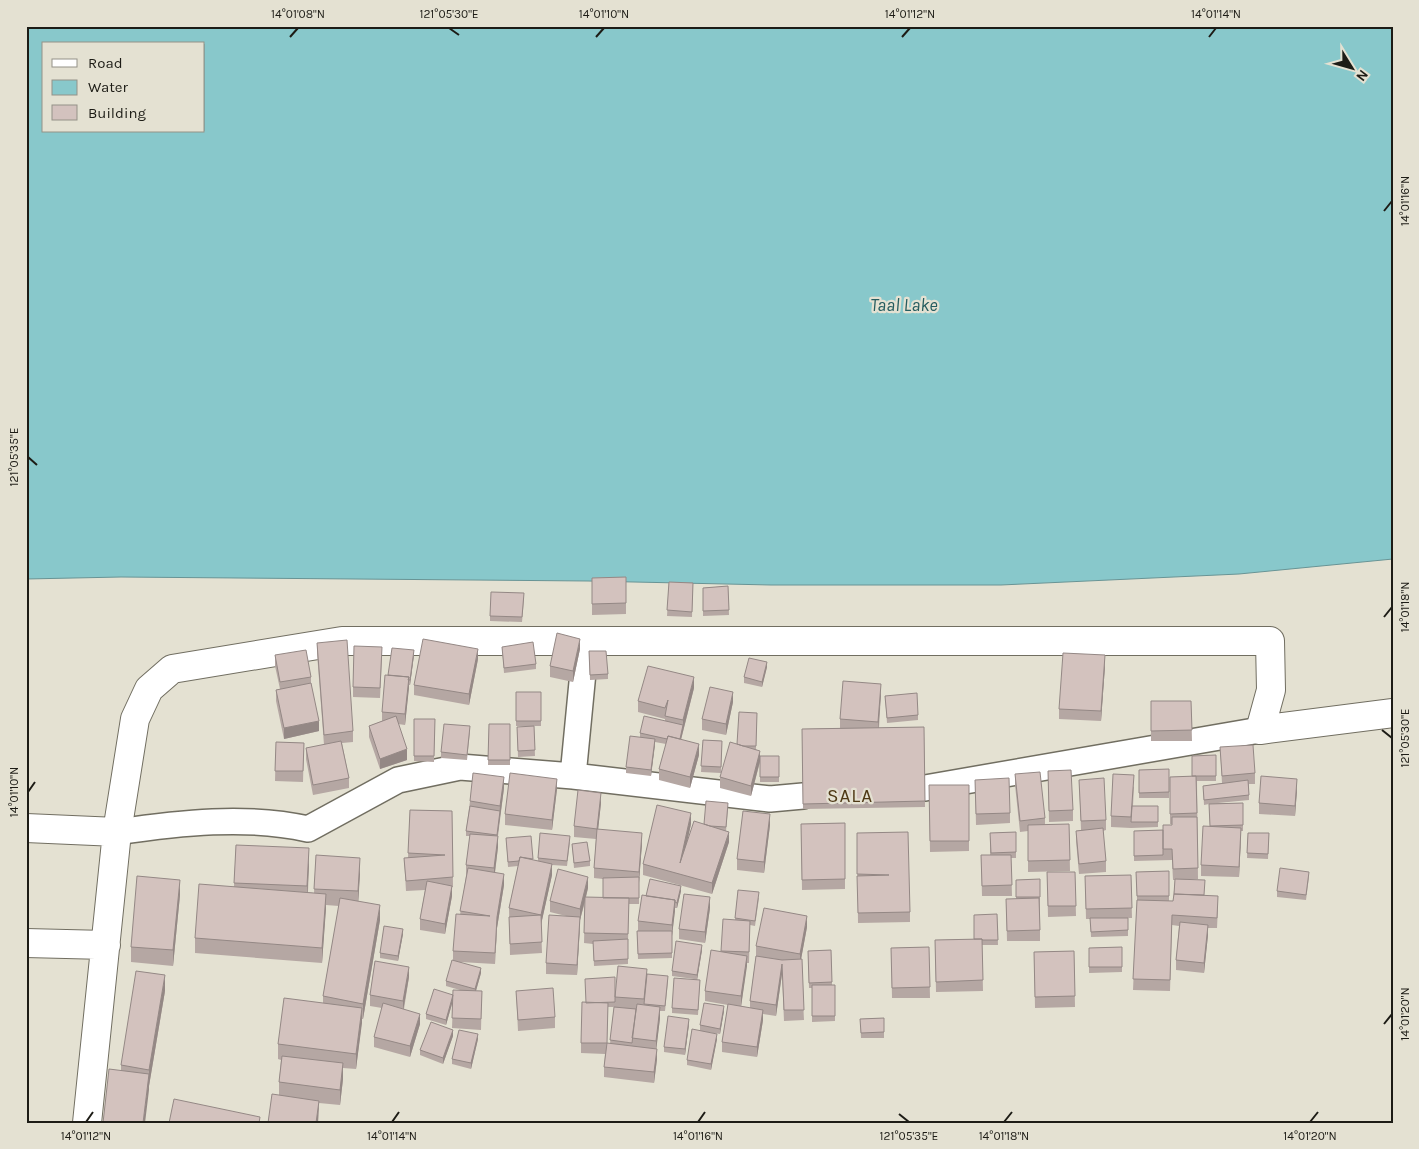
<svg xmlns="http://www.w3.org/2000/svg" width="1419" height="1149" font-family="Karla,sans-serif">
  <rect width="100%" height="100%" fill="#e4e1d2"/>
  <path fill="#88c8cb" stroke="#689495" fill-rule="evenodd" d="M26,26H1393V559L1239,574L1001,585H771L588,581L121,577L26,579ZM44,44H204V131H44Z"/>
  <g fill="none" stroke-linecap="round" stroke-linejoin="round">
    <g stroke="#716e61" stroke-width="28">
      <path id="street" d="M573,776L586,641
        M925,788L1260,730
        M117,832C179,823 246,815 308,829L398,780L460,767L573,776L770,799L803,796"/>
    </g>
    <g stroke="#716e61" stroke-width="30">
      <path id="secondary" d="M26,828L117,832
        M26,943L106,945
        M87,1123L117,832L135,719L149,689L172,669L342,641H1270L1271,690L1260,730L1393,713"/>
    </g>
    <use href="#street" stroke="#fff" stroke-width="25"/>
    <use href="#secondary" stroke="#fff" stroke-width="28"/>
  </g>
  <path fill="#b5a7a3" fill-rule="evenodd" d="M626,577V614L592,615V578Z
    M669,582L693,583L692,617L667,616Z
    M728,586L729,615L703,616V588Z
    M524,599L522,622L490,621V616Z
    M317,643L353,731V742L342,743L349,778V788L313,795L306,759V748L324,745L317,653Z
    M502,647L536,664V669L504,673Z
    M580,649L573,682L550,677V666Z
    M589,651L608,674V679L590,680Z
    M275,655L311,677V683L319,731L284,739L276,701V690L280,689L275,666Z
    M414,655L410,685H409L405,725L398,724L407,760L380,769L369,737V726L382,721V712L388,675Z
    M382,658L380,698L353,697V687Z
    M478,659L469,705L414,695V685Z
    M1105,666L1101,721L1059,719V709Z
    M767,667L762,687L744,683V677Z
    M694,688L681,740L699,755L690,788L659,780V769L666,744L655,742L651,776L626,773V767L640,738V733L665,721V719L638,712V701Z
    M516,692H541V726H516Z
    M881,694L879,728L924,727L925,807L803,809L802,729L840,728V719Z
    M885,696L918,715V720L887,723Z
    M1151,701H1191L1192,741H1151Z
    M733,702L726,735L702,730V719Z
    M757,713L756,749L760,756H779V782H760V762L751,796L720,788V777L737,744Z
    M414,719H435L434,762L414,761Z
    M489,724H510V765H488Z
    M534,726L535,756L518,757L517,727Z
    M470,732L467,760L441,758V752Z
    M703,740L722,741L721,773L701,772Z
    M276,742L304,743L303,782L275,781Z
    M1220,747L1255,773V784H1249V800L1218,803H1243V831H1241L1239,877L1201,876V865L1210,826L1209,804L1204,805L1203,786L1222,783Z
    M1216,755V781H1197L1198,879H1186L1218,907L1217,928H1208V935L1204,973L1176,970V960L1179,926L1172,925L1170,991L1133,990L1137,900L1136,872L1169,871V901H1173L1175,880H1173L1172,860L1134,861V831L1163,830L1172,825V824H1170V777L1192,776Z
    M1169,769V798H1139V770Z
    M1048,771L1073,810V821L1049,822Z
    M1015,774L1045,818V825L1069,824L1070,871L1028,872V831L1020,832L1015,785Z
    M975,780L1010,813V823L976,825Z
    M1079,780L1106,820V830L1103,831L1106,861V872L1079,874L1076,841V831L1081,830Z
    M929,785H969V851L930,852Z
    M1134,786L1133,806H1158V827L1131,828L1111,827V816Z
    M504,788L498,836V847L495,873L504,885L497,928L495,964L460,962L481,973L476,991H482L481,1030L452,1028L453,1001L446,1025L426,1019V1014L460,990L446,986V981L453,960V951L460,915L466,876V865L470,836H466V831L470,801Z
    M557,789L552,830L505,825V814Z
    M1297,790L1295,816L1259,814V803Z
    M601,803L598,829L642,843L639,882V904H629L628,942V964L594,966L593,944L584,943L585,902L580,920L577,975L546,974V963L566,916L550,912V901L588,888L586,897L603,898V879L594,878V868L596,839L574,837V826Z
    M728,809L726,831L729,842L712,894L643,875V864L691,824L687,843L704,824Z
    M410,810L452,811L453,887H452V896L445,934L420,930V919L425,890L406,891L404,858H408Z
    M845,823V889L802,890L801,824Z
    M770,825L764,873L737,870V859Z
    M1016,832V858H1011L1012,896H982L981,855H990V833Z
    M857,833L910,912V922L858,923Z
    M1248,833H1269L1268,859L1247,858Z
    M506,838L533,860L538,861V858L570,842L567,866L552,865V875L541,924L542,953L510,955L509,908L518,866L508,867Z
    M572,844L590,861V866L574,868Z
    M236,845L309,864L308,892L314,893L316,855L360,873L358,901L380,920L363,1019H362L356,1069L343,1068V1079L340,1105L319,1103L318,1123H268L279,1095V1082L281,1060L278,1059V1044L323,1003V996L339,906L326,905L322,963L195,953V938L234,886Z
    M1047,872H1075L1076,916L1048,917Z
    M1131,875L1132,918H1128V936L1091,937L1090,919H1086L1085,876Z
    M1309,877L1306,900L1277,897V891Z
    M1040,879V941H1007L1006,899H1016V880Z
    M738,890L759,898L755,926L750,925L749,963H747L741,1006L750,1008V1001L756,956V946L807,927L801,959L804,1020L784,1021L782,974L776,1016L763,1014V1020L757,1057L722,1052V1042L728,1005L705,1001V991L735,920Z
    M681,891L677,908H675L672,936V958L638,959L637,931H638V921L646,896Z
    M180,895L173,966L131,962V947Z
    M710,908L705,943L679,939V929Z
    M997,914L998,945H982L983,991L936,992L935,940L974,939Z
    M403,934L398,961L380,958V953Z
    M929,947L930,998H892L891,948Z
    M1122,947V972L1089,973V948Z
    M702,950L697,980H700L698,1015L672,1013V1008L694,979L672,976V971Z
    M831,950L832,985H835V1021L812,1022V988H809L808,951Z
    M1074,951L1075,1007L1035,1008L1034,952Z
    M647,974L668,981L665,1011H660V1018L656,1049L657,1059L654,1083L604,1077V1067L605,1054L581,1053V1043L586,1003L615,997ZM608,1007H614L610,1044L607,1043Z
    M409,977L404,1009L420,1024L410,1057L374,1047V1037L382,1008L370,1006V995Z
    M165,991L149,1086V1090L121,1071V1065Z
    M516,991L555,1017V1028L518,1031Z
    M724,1011L720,1034L706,1032L717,1039L711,1070L687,1065V1060L700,1031V1025Z
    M884,1018V1038H861L860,1019Z
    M689,1024L685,1055L664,1052V1047Z
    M453,1036L443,1064L420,1055V1050Z
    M478,1039L471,1069L452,1064V1059Z"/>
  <path fill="#948885" d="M580,639V649L573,682V671Z
    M478,649V659L469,705V694Z
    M414,650V655L410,685V680Z
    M1105,655V666L1101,721V711Z
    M767,662V667L762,687V682Z
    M409,677V688L405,725V714Z
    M694,677V688L679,747V742L683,725V720Z
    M881,684V694L878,732V722Z
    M733,692V702L726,735V724Z
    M319,721V731L284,739V728Z
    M655,739V745L651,776V770Z
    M699,744V755L690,788V777Z
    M407,749V760L380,769V759Z
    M760,751V761L751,796V786Z
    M504,777V788L497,840L500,806Z
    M557,779V789L552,830V820Z
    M1297,779V790L1295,816V806Z
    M601,793V803L597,840V829Z
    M691,813V824L680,874V863Z
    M770,814V825L764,873V862Z
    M1241,828V838L1239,877V867Z
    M729,832V842L712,894V883Z
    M642,833V843L639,883V872Z
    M498,836V847L494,879V868Z
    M309,848V864L307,902V886Z
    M360,858V873L358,907V891Z
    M552,864V875L541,925V915Z
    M504,874V885L497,928L495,964L497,917Z
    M588,877V888L580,920V909Z
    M180,880V895L173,966V950Z
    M452,886V896L445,934V924Z
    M681,886V891L677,908V903Z
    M326,894V909L322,963V948Z
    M710,897V908L705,943V932Z
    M675,900V911L672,936V925Z
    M380,905V920L363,1019V1004Z
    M807,916V927L800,965V954Z
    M580,917V927L577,975V965Z
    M1208,925V935L1204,973V963Z
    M403,929V934L398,961V956Z
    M702,945V950L697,980V975Z
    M747,956V966L741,1007V996Z
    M782,964V974L776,1016V1005Z
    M409,967V977L403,1011V1001Z
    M481,968V973L475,994V989Z
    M165,975V991L149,1086V1070Z
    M453,995V1000L446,1025V1020Z
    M724,1006V1011L720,1034V1029Z
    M660,1007V1018L656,1052V1041Z
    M362,1008V1023L356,1069V1054Z
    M763,1010V1020L757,1057V1047Z
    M420,1014V1024L410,1057V1046Z
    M689,1019V1024L685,1055V1049Z
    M453,1030V1036L443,1064V1058Z
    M478,1034V1039L471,1069V1063Z
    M717,1034V1039L711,1070V1064Z
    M657,1049V1059L654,1083V1072Z
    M343,1063V1079L340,1105V1090Z
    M149,1074V1090L145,1123H143Z
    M319,1101L318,1123H316Z"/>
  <path fill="#d3c2be" stroke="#948885" d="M626,577V603L592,604V578Z
    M669,582L693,583L692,612L667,610Z
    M728,586L729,610L703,611V588Z
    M491,592L524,593L522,617L490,616Z
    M557,633L580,639L573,671L550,666Z
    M423,639L478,649L469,694L414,685Z
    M347,640L353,731L324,735L317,643Z
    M533,642L536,664L504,668L502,647Z
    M354,646L382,647L380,688L353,687Z
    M392,648L414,650L410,680H408L409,677L388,675Z
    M306,650L311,677L280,682L275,655Z
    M589,651H606L608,674L590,675Z
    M1063,653L1105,655L1101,711L1059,709Z
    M749,658L767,662L762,682L744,677Z
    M648,666L694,677L683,720L665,716L668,700L665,708L638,701Z
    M385,675L409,677L405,714L382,712Z
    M843,681L881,684L878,722L840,719Z
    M311,683L319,721L284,728L276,690Z
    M710,687L733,692L726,724L702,719Z
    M516,692H541V721H516Z
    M917,693L918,715L887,718L885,696Z
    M1151,701H1191L1192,730L1151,731Z
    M739,712L757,713L756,746H743L737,744Z
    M396,716L407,749L380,759L369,726Z
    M644,716L683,725L680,739L668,736L667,739L640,733Z
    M414,719H435L434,756H414Z
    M444,724L470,726L467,755L441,752Z
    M489,724H510V760H488Z
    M534,726L535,750L518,751L517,727Z
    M924,727L925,801L803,804L802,729Z
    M630,736L655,739L651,770L626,767Z
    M668,736L699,744L690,777L659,769Z
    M703,740L722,741L721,767L701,766Z
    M341,741L349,778L313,785L306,748Z
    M276,742L304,743L303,771H275Z
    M730,742L760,751L751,786L720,777Z
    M1253,745L1255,773L1222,776L1220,747Z
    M1216,755V776H1192V756Z
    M760,756H779V777H760Z
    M1169,769V792L1139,793V770Z
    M1071,770L1073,810L1049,811L1048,771Z
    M1040,772L1045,818L1020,821L1015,774Z
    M473,773L504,777L500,806L470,801Z
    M510,773L557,779L552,820L505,814Z
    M1113,774L1134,775L1131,817L1111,816Z
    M1196,776L1197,813L1170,814V777Z
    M1261,776L1297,779L1295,806L1259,803Z
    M1009,778L1010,813L976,814L975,780Z
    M1104,778L1106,820L1081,821L1079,780Z
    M1248,780L1249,795L1204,800L1203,786Z
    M929,785H969V841H930Z
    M578,790L601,793L597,829L642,833L639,872L594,868L597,829L574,826Z
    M706,801L728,803L726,827L710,826L704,824Z
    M1243,803V825L1210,826L1209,804Z
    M657,805L691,813L680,863L694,821L729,832L712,883L643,864Z
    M470,806L500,811L497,835L466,831Z
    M1132,806H1158V822H1131Z
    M410,810L452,811L453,877L406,881L404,858L445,855L408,853Z
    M743,811L770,814L764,862L737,859Z
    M1172,817H1197L1198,868L1173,869L1172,849H1163V825H1172Z
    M845,823V879L802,880L801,824Z
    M1069,824L1070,860L1028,861V825Z
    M1203,826L1241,828L1239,867L1201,865Z
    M1103,828L1106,861L1079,864L1076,831Z
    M1163,830V855L1134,856V831Z
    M908,832L910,912L858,913L857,876L889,875L857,874V833Z
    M1016,832V852L991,853L990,833Z
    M540,833L570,836L567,861L538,858Z
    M1248,833H1269L1268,854L1247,853Z
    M470,834L498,836L494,868L466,865Z
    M531,836L533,859L520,857L519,861L508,862L506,838Z
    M587,842L590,861L574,863L572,844Z
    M236,845L309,848L307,886L234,883Z
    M316,855L360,858L358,891L314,889Z
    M981,855H1011L1012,885L982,886Z
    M520,857L552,864L541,915L542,942L510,944L509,917L541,915L509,908Z
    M468,868L504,874L497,917L495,953L453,951L456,914L490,916L460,911Z
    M1280,868L1309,872L1306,895L1277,891Z
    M558,869L588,877L580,909L550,901Z
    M1169,871V896H1137L1136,872Z
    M1047,872H1075L1076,906H1048Z
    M1131,875L1132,908L1086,909L1085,876Z
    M137,876L180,880L173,950L131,947Z
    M639,877V898H603V878Z
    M650,879L681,886L677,903L675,902V900L646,896Z
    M1040,879V897H1016V880Z
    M1175,879L1205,880L1204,895L1174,894Z
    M427,881L452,886L445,924L420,919Z
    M199,884L326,894L322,948L195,938Z
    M738,890L759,892L755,921L735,918Z
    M684,894L710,897L705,932L679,929Z
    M1174,894L1218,896L1217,918L1172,915L1170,980L1133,979L1137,900L1173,901Z
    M642,895L675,900L672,925L638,921Z
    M585,897L629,898L628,934L584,933Z
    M340,898L380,905L363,1004L323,996Z
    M1039,898L1040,930L1007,931L1006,899Z
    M764,908L807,916L800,954L756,946Z
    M997,914L998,940H982V939H974V915Z
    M549,915L580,917L577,965L546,963Z
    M1090,918H1128V930L1091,932Z
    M723,919L750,921L749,952L721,951Z
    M1180,922L1208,925L1204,963L1176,960Z
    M384,926L403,929L398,956L380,953Z
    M637,931H672V953L638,954Z
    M628,939V959L594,961L593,941Z
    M982,939L983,980L936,982L935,940Z
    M676,941L702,945L697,975L672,971Z
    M929,947L930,987L892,988L891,948Z
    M1122,947V967H1089V948Z
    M711,950L747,956L741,996L705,991Z
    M831,950L832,982L809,983L808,951Z
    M1074,951L1075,996L1035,997L1034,952Z
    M756,956L782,960L802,959L804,1010H784L782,964L776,1005L750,1001Z
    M452,960L481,968L475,989L446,981Z
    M375,961L409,967L403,1001L370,995Z
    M618,966L647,969L644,999L615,997Z
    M136,971L165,975L149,1070L121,1065Z
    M647,974L668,976L665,1006L644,1004Z
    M615,977V1002L586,1003L585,979Z
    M674,978L700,980L698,1010L672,1008Z
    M812,985H835V1016H812Z
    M553,988L555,1017L518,1020L516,991Z
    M434,989L453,995L446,1020L426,1014Z
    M453,990L482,991L481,1019L452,1018Z
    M284,998L362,1008L356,1054L278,1044Z
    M582,1002L608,1003L607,1043H581Z
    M383,1003L420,1014L410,1046L374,1037Z
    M704,1003L724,1006L720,1029L700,1025Z
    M637,1004L660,1007L656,1041L632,1038Z
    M728,1004L763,1010L757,1047L722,1042Z
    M614,1007L636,1009L632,1043L610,1040Z
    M668,1016L689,1019L685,1049L664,1047Z
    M884,1018V1032L861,1033L860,1019Z
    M431,1022L453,1030L443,1058L420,1050Z
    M692,1029L717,1034L711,1064L687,1060Z
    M459,1030L478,1034L471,1063L452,1059Z
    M607,1043L657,1049L654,1072L604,1067Z
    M282,1056L343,1063L340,1090L279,1082Z
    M109,1069L149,1074L143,1123H103Z
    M272,1094L319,1101L316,1123H268Z
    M174,1099L260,1117L259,1123H169Z"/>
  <path fill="none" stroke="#1d1c16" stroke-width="2" d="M449,28L459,35M290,37L298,28M596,37L604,28M902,37L910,28M1209,37L1216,28M1384,211L1392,201M28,457L37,465M1384,617L1392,607M1382,730L1392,738M28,792L35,782M1384,1024L1392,1014M899,1114L909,1122M86,1122L93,1112M392,1122L399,1112M698,1122L705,1112M1004,1122L1012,1112M1310,1122L1318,1112"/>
  <g text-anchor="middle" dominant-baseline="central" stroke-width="4.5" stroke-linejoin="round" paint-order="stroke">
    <g font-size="18" font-style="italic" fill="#255c5f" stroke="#e4e1d2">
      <text x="904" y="305">Taal Lake</text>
    </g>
    <g font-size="19" letter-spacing="1" fill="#4f3915" stroke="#e4e1d2">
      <text x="850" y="796">SALA</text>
    </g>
  </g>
  <rect width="1419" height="1149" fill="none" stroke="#e4e1d2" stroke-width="55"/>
  <rect x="42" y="42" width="162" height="90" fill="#e4e1d2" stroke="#949287"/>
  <rect x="52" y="59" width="25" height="8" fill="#ffffff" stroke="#949287"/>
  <text x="88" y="68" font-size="15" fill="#1d1c16">Road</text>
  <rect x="52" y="80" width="25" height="15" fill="#88c8cb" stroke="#949287"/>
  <text x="88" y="92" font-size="15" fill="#1d1c16">Water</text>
  <rect x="52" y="105" width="25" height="15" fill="#d3c2be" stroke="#949287"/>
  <text x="88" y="118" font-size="15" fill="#1d1c16">Building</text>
  <g transform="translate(1352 68) rotate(127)" stroke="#e4e1d2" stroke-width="4" paint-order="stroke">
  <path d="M0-4L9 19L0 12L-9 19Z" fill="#1d1c16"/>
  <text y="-8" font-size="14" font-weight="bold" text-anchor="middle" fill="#1d1c16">N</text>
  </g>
  <rect x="28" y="28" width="1364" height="1094" fill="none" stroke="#1d1c16" stroke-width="2"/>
  <g font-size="12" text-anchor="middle" fill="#1d1c16">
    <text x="298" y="18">14°01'08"N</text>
    <text x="449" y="18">121°05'30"E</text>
    <text x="604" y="18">14°01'10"N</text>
    <text x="910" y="18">14°01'12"N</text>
    <text x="1216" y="18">14°01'14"N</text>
    <text transform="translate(1405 201) rotate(-90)" y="4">14°01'16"N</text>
    <text transform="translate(14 457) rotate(-90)" y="4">121°05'35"E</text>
    <text transform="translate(1405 607) rotate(-90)" y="4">14°01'18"N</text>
    <text transform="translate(1405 738) rotate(-90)" y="4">121°05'30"E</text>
    <text transform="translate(14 792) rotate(-90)" y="4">14°01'10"N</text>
    <text transform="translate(1405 1014) rotate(-90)" y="4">14°01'20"N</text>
    <text x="86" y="1140">14°01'12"N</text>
    <text x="392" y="1140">14°01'14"N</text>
    <text x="698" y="1140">14°01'16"N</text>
    <text x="909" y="1140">121°05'35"E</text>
    <text x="1004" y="1140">14°01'18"N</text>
    <text x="1310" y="1140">14°01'20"N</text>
  </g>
</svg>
